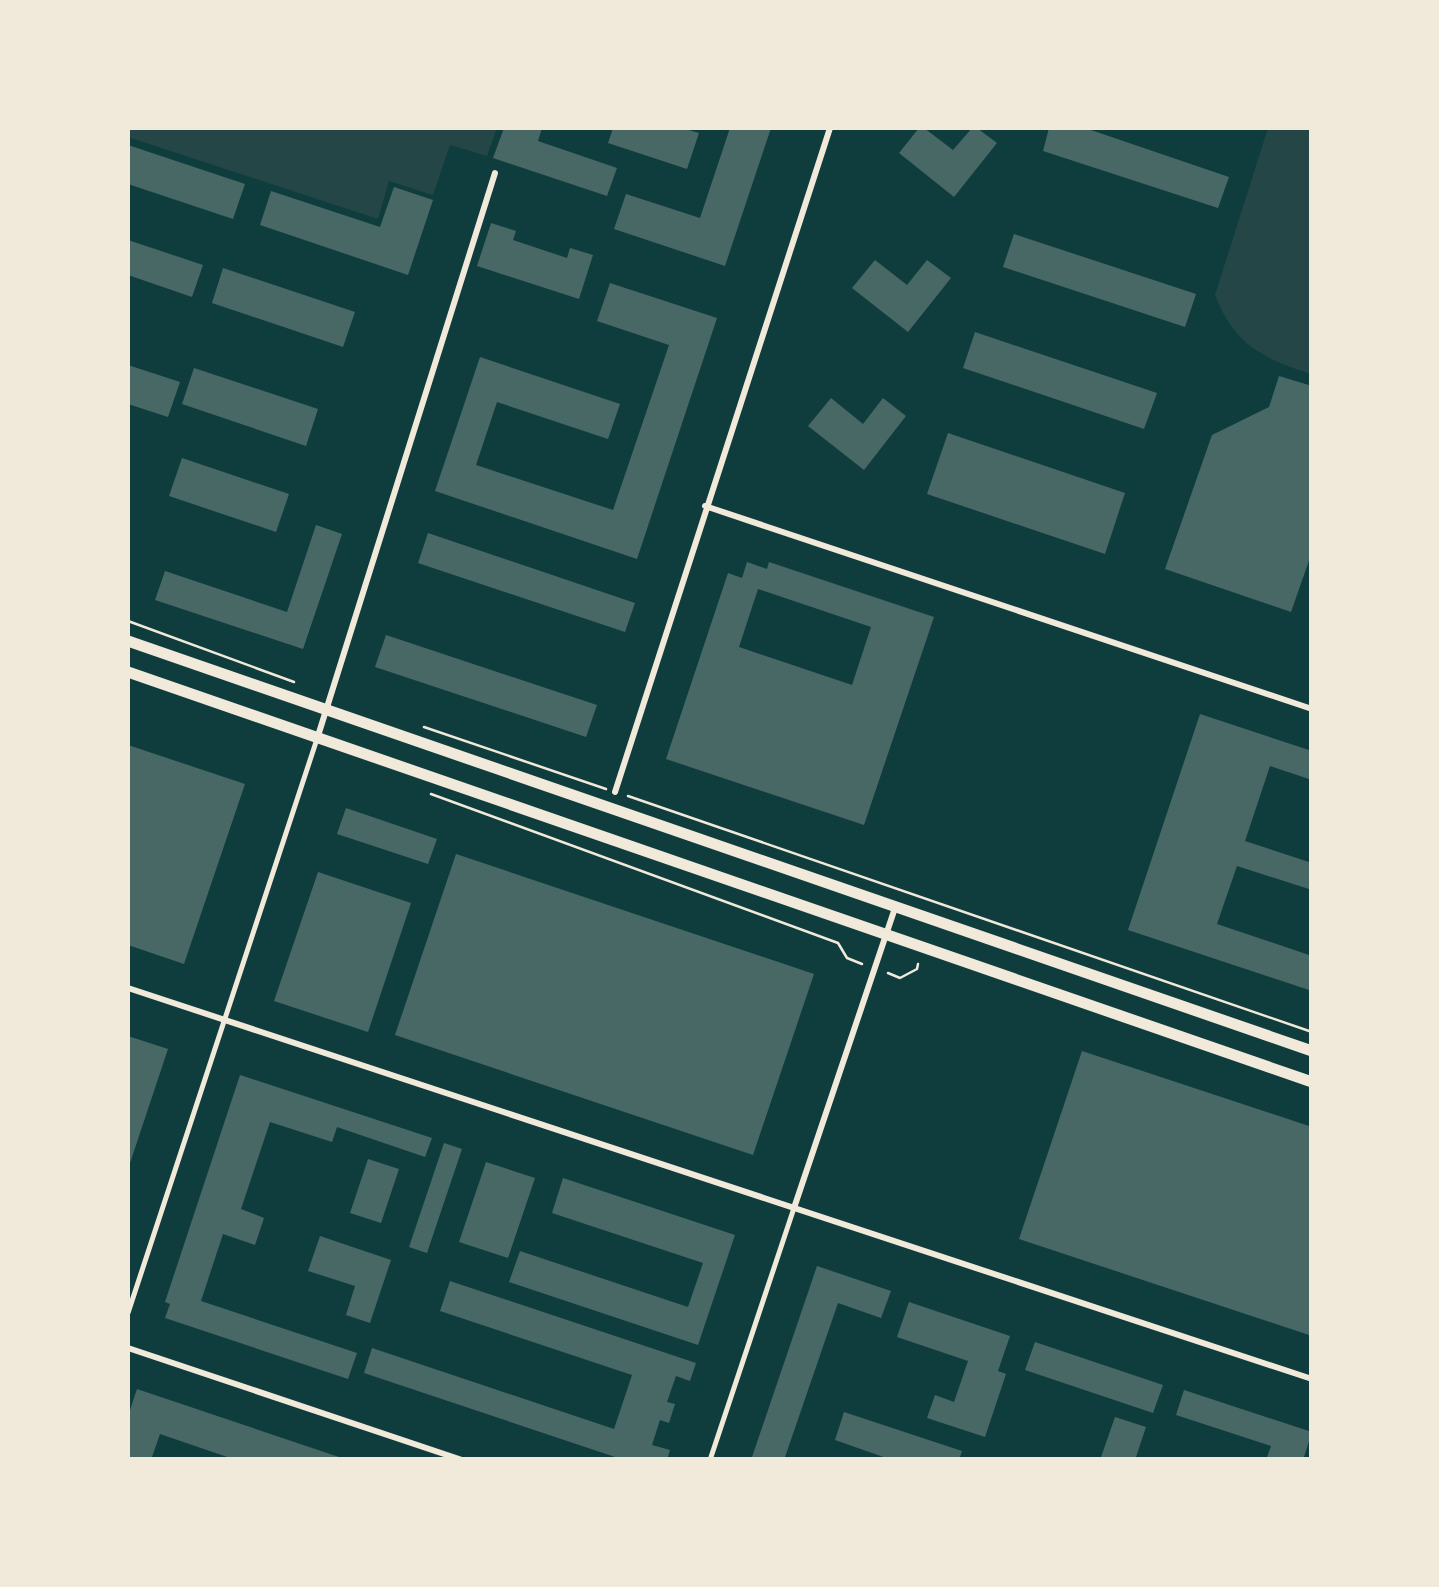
<svg xmlns="http://www.w3.org/2000/svg" width="1439" height="1587" font-family="'Golos Text',sans-serif">
  <rect width="100%" height="100%" fill="#0f3d3e"/>
  <path fill="#244646" d="M128,128H497L487,156L450,145L433,195L389,181L378,219L128,137Z
    M1268,128H1311V374C1263,358 1235,346 1215,295Z"/>
  <path fill="#486865" fill-rule="evenodd" d="M504,128H542L538,141L617,168L607,196L493,158Z
    M613,128H682L699,133L687,169L608,143Z
    M730,128H771L725,266L614,229L626,194L700,218Z
    M919,128H924L953,150L972,128H977L997,143L954,197L899,153Z
    M1049,128H1085L1229,177L1218,208L1043,151Z
    M128,145L245,184L233,219L128,184Z
    M394,187L433,200L408,275L260,225L271,191L380,227Z
    M491,223L516,231L513,240L567,258L570,248L593,255L579,299L477,266Z
    M1014,234L1196,294L1185,327L1003,267Z
    M128,240L203,265L192,297L128,275Z
    M875,260L907,285L927,260L951,278L908,332L852,288Z
    M223,268L355,312L343,347L212,303Z
    M610,283L717,318L637,559L435,491L480,357L620,404L608,439L497,402L476,465L613,510L669,345L597,321Z
    M975,332L1157,393L1144,429L963,368Z
    M128,365L180,382L168,417L128,404Z
    M194,368L318,409L306,446L182,404Z
    M1279,376L1312,386V552L1291,612L1165,569L1212,435L1269,407Z
    M831,398L863,424L883,398L906,416L864,470L808,426Z
    M948,433L1125,493L1105,554L927,494Z
    M182,458L289,494L276,532L169,496Z
    M316,525L342,534L303,649L155,600L165,571L287,612Z
    M428,533L635,603L625,632L418,563Z
    M747,562L767,569L769,562L934,617L864,825L666,759L728,573L742,578ZM758,589L871,627L852,685L739,647Z
    M386,635L597,705L586,737L375,667Z
    M1200,714L1312,751V780L1270,766L1245,841L1312,863V890L1237,866L1217,924L1312,956V991L1128,930Z
    M128,745L245,784L184,964L128,945Z
    M346,808L437,839L428,864L337,834Z
    M456,854L814,974L753,1155L395,1035Z
    M318,872L411,903L368,1032L274,1001Z
    M128,1036L168,1049L128,1169Z
    M1082,1051L1312,1127V1336L1019,1239Z
    M240,1075L432,1138L425,1157L337,1127L332,1142L270,1122L241,1209L264,1218L255,1245L223,1234L201,1301L357,1353L348,1379L165,1318L170,1304L165,1302Z
    M444,1143L462,1149L427,1253L409,1247Z
    M368,1159L399,1169L381,1223L350,1213Z
    M486,1162L535,1178L508,1258L459,1242Z
    M563,1178L735,1235L698,1345L509,1282L520,1251L688,1307L703,1263L552,1213Z
    M320,1236L391,1260L370,1323L346,1315L355,1286L308,1271Z
    M817,1266L891,1291L881,1318L838,1303L784,1460H751Z
    M450,1281L696,1363L690,1381L676,1376L667,1402L675,1404L669,1423L660,1420L652,1445L670,1450L667,1460H624L364,1373L372,1348L614,1429L632,1375L440,1311Z
    M909,1302L1010,1336L998,1371L1006,1374L985,1437L927,1418L935,1395L954,1402L968,1361L897,1337Z
    M1035,1342L1163,1385L1153,1413L1025,1370Z
    M137,1389L345,1459V1460H236L160,1434L151,1460H128V1416Z
    M1184,1390L1312,1432L1303,1460H1266L1271,1446L1176,1415Z
    M844,1412L962,1451L959,1460H892L835,1440Z
    M1115,1417L1146,1427L1135,1460H1100Z"/>
  <g fill="none" stroke-linecap="round" stroke-linejoin="round">
    <path stroke="#f1e9da" stroke-width="2.5" d="M128,621L294,682
      M424,727L606,789
      M431,794L838,943L847,958L862,964
      M628,796L1312,1032
      M888,973L900,978L917,969L918,964"/>
    <path stroke="#f1e9da" stroke-width="5" d="M128,1313L317,739
      M710,1460L794,1208"/>
    <path stroke="#f1e9da" stroke-width="6" d="M705,506L1312,709
      M317,739L495,173
      M615,792L830,128
      M128,988L1312,1379
      M794,1208L895,908
      M128,1348L462,1460"/>
    <path stroke="#f1e9da" stroke-width="11" d="M128,641L1312,1051
      M128,672L1312,1082"/>
  </g>
  <rect width="1439" height="1587" fill="none" stroke="#f1e9da" stroke-width="260"/>
</svg>
